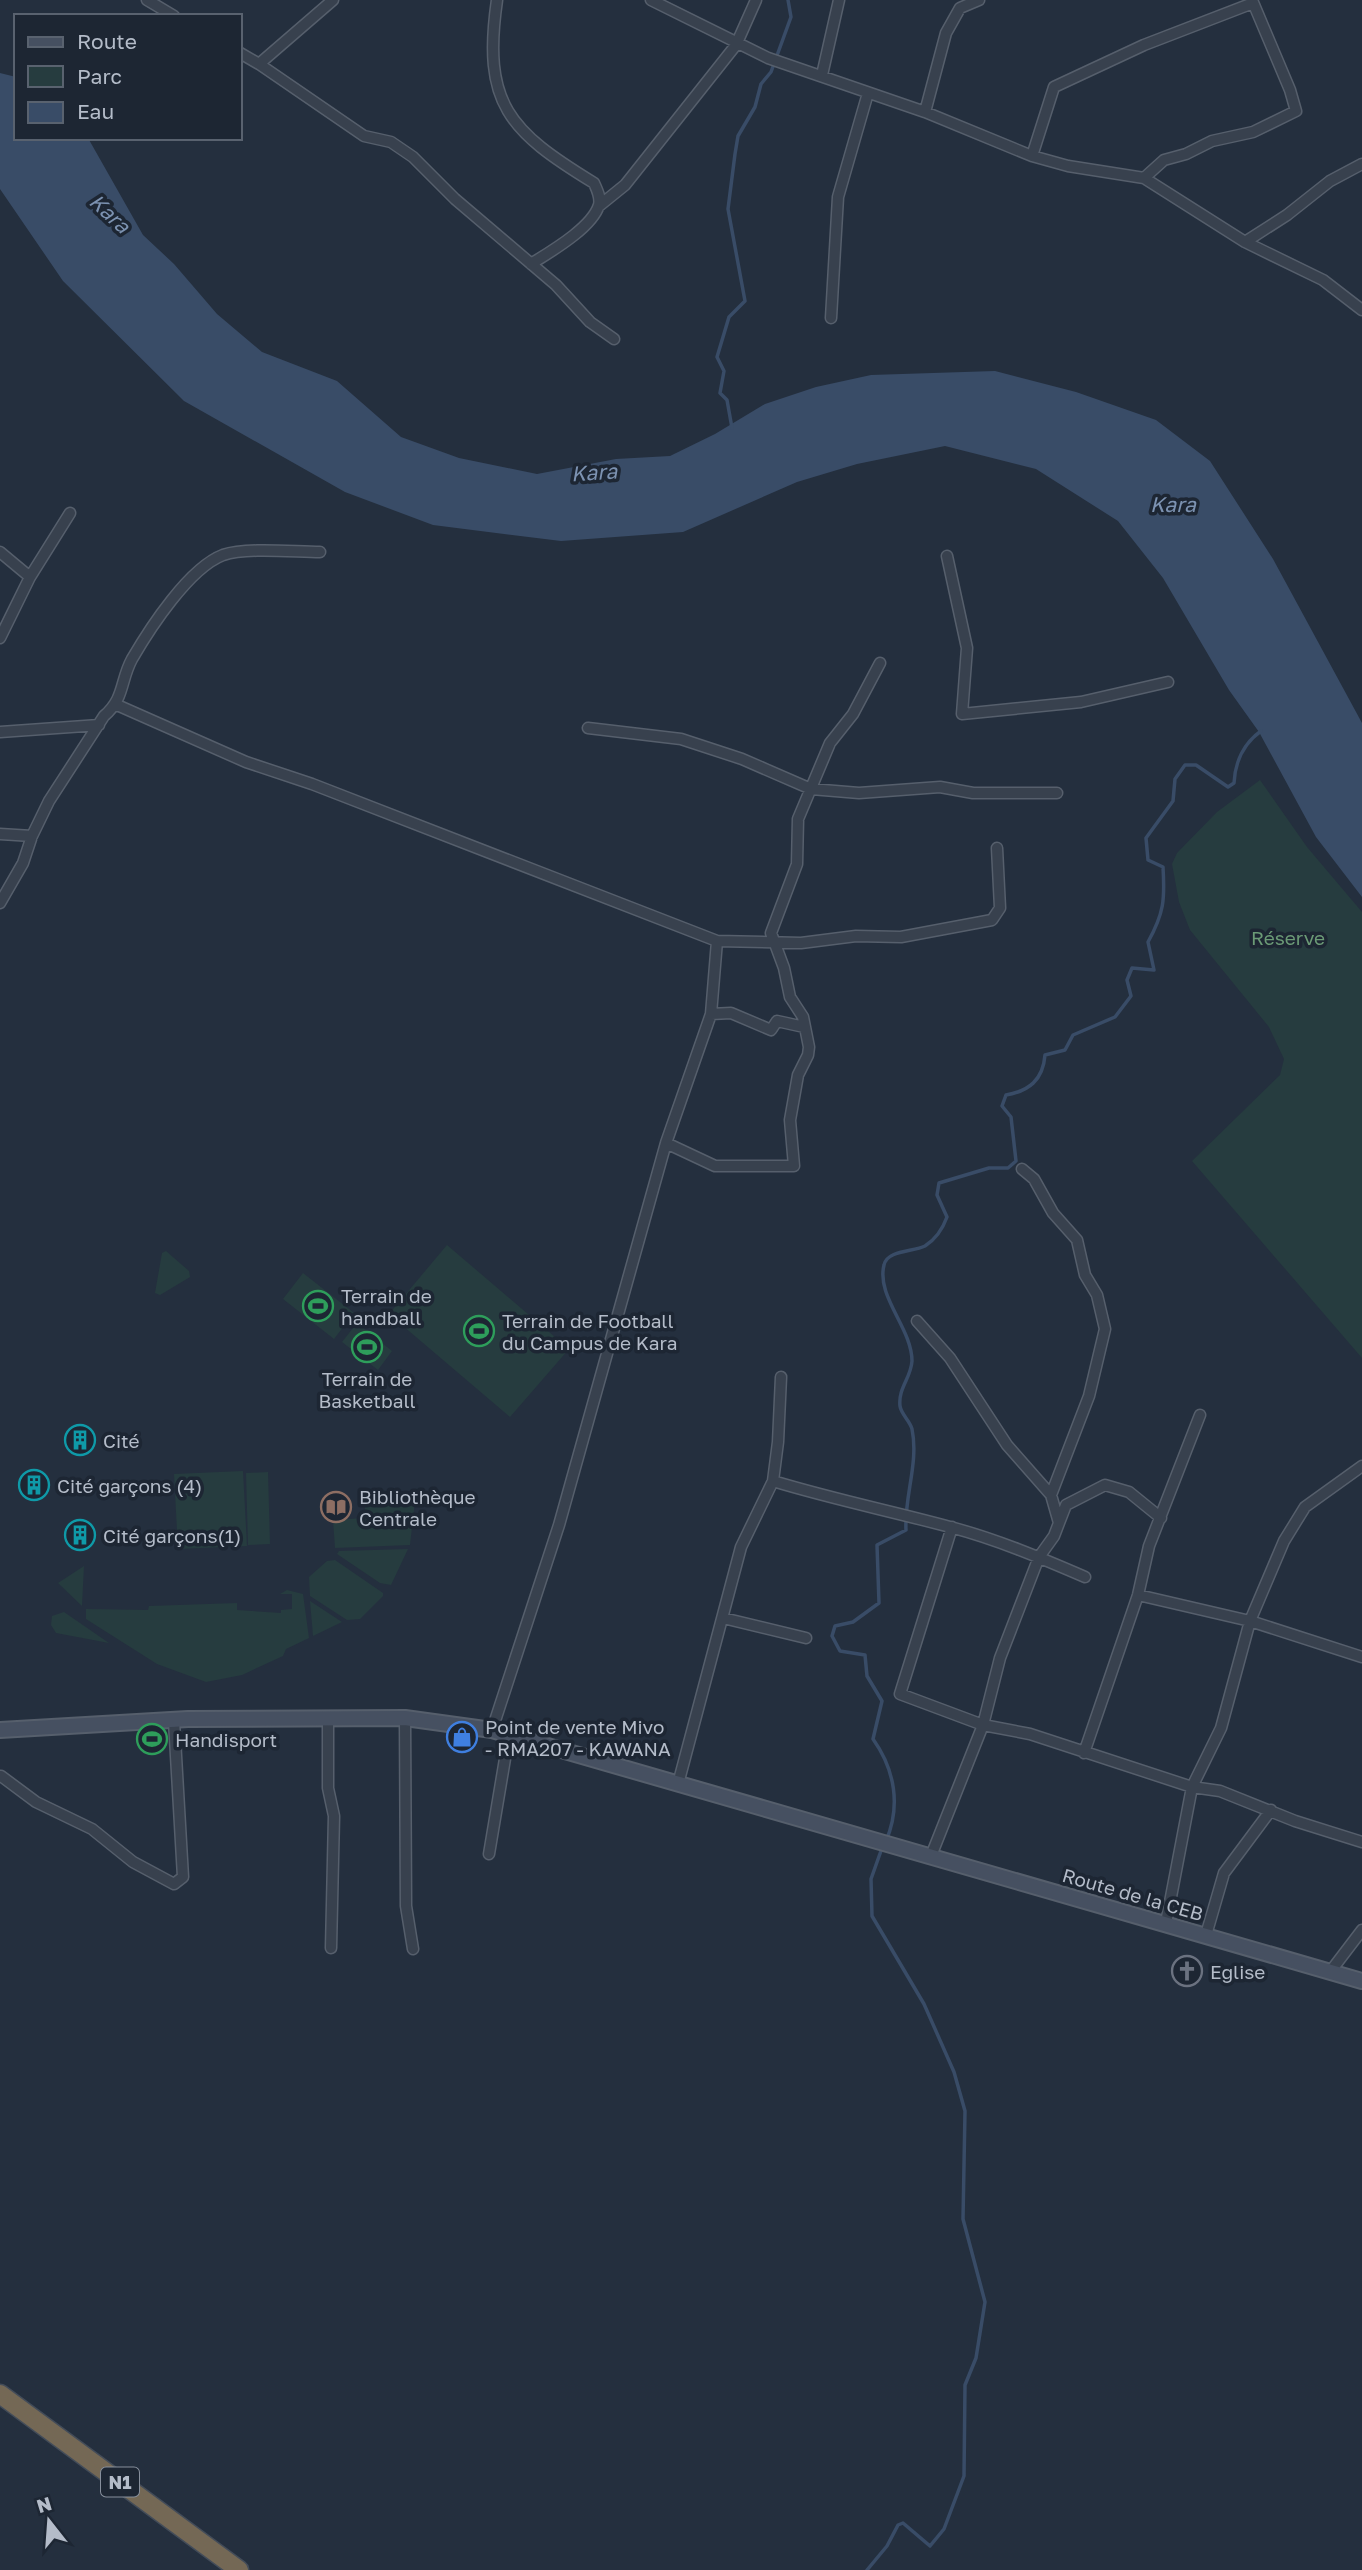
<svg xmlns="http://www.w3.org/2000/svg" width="1362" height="2570" font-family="'Golos Text',sans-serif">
  <rect width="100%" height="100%" fill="#242f3e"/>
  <path fill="#263c3f" d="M1260,780L1307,847L1362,912V1358L1192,1161L1280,1075L1284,1059L1269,1027L1190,930L1179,902L1172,864L1177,853L1217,812Z
    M447,1245L569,1349L510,1417L389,1314Z
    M166,1251L189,1271L190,1277L160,1295L155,1293L162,1253Z
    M303,1273L354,1313L334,1339L283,1299Z
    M357,1323L392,1351L378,1370L342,1342Z
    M243,1471L247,1546L178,1549L174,1474Z
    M268,1472L270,1544L248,1545L246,1473Z
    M365,1501H415L410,1545L335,1548L333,1520L365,1518Z
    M408,1549L391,1585L380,1583L337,1554L339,1551Z
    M335,1560L383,1593V1596L360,1619L347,1620L310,1596L309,1577L327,1561Z
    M84,1566L82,1606L58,1583Z
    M287,1590L303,1594L309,1638L286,1649L283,1656L259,1667L242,1675L206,1682L157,1664L86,1619V1609L148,1610L149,1606L237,1603V1610L281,1613V1610L292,1609V1594H280Z
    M310,1601L342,1622L313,1636Z
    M64,1612L109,1643L56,1633L51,1625L52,1616Z"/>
  <path fill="#394c67" d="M0,73L16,77V138H88L143,235L174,264L217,314L262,352L337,381L401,437L459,458L537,474L616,459L670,456L715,434L765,404L816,387L871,375L995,371L1076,392L1156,420L1210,461L1273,559L1362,723V897L1316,837L1259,732L1229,690L1163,578L1118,521L1036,469L945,446L857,464L797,482L683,532L561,541L433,525L345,492L184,401L63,281L0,189Z"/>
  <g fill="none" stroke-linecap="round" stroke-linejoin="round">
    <path stroke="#394c67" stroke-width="3.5" d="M732,428L727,400L720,393L724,371L717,357L729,317L745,301L728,209L735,154L738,136L755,107L761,84L771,72L791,17L788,0
      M886,1841C901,1806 895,1770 873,1739L882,1701L867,1676L865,1655L840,1651L832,1636L835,1626L853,1622L879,1603L877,1545L906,1530C904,1497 919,1463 912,1429C910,1421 901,1414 900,1406C898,1388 911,1378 912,1361C912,1328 876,1297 884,1265C887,1250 913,1252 925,1246C936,1239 943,1228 947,1217L937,1195L939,1183L989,1168H1008L1016,1161L1011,1117L1002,1106L1006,1095C1029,1091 1043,1080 1045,1055L1065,1050L1073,1035L1115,1017L1131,996L1127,980L1132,968L1154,970L1148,942C1164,913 1165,900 1163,867L1148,860L1146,838L1173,801L1175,779L1185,765H1196L1228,787L1234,783C1235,762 1244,743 1261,731
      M867,2570L887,2546L898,2525L903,2523L930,2546L944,2529L964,2476L965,2385L976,2358L985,2302L963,2219L965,2111L954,2072L924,2004L872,1916L871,1879L882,1848"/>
    <g stroke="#565f6c" stroke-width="13">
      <path id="street" d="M147,0L174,16
        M497,0C482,104 509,131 594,183C597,190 601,197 599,205C592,228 550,252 531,264
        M651,0L768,58L925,112L1032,156L1068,166L1144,178L1245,242L1323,280L1362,310
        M240,53L259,64L333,0
        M259,64L364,136L391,142L413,157L455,199L556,285L590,322L614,339
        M822,75L839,0
        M925,112L946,33L960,8L979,0
        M1032,156L1054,87L1144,45L1253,3
        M1144,178L1164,160L1186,154L1212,141L1253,132L1296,111L1290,90L1252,0
        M599,206L625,185L736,45L756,0
        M1245,242L1287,215L1330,181L1362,164
        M831,318L838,197L868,93
        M0,552L30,577
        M947,556L967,648L962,714L1081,702L1168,682
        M0,638L30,577L70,513
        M117,705L246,762L312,784L717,941L711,1014L666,1143L559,1525L492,1730
        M588,728L681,739L742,759L811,789L859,793L940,787L973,793H1057
        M0,732L99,725
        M0,834L32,836
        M0,903L23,863L32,836L49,801L104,716C125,698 120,681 132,659C150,628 189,568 223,555C247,547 294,552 320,552
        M717,941L801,943L856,936L901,937L992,920L1000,908L997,848
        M711,1014L731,1013L771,1030L777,1021L804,1027
        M666,1143L715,1166H794L790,1120L798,1075L808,1055L809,1047L803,1017L790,997L784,968L771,933L797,864L798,819L830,743L853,714L880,663
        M1022,1169L1034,1179L1053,1213L1077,1240L1085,1275L1097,1295L1105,1329L1089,1396L1051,1495
        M917,1321L950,1358L1007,1445L1051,1495L1059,1523L1054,1536L1039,1557L1000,1658L983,1725L931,1856
        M1362,1466L1305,1507L1284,1541L1250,1621L1221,1728L1192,1787L1220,1791L1295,1821L1362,1842
        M773,1481C832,1499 891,1511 950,1527C996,1539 1041,1558 1085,1577
        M1059,1523L1066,1505L1105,1485L1129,1492L1161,1518
        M952,1527L900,1694L983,1725L1030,1734L1192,1787L1166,1923
        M1138,1595L1250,1621L1362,1657
        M723,1618L806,1638
        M405,1718L406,1906L413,1949
        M328,1720V1788L334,1816L331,1948
        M1084,1753L1138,1595L1149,1546L1200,1415
        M1,1776L36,1802L92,1829L133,1862L174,1884L183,1877L174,1721
        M678,1784L741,1547L773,1481L778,1442L781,1377
        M489,1854L509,1735
        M1206,1935L1224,1873L1271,1810
        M1330,1972L1362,1930"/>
    </g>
    <g stroke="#565f6c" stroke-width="18">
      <path id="secondary" d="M0,1730L188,1719L405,1718L492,1730L1362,1981"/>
    </g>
    <g stroke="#434c59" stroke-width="21">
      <path id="highway" d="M0,2394L239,2570"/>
    </g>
    <use href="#street" stroke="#38414e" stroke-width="10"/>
    <use href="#secondary" stroke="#465061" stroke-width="14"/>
    <use href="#highway" stroke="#746855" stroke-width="18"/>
  </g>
  <defs>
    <g id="stadium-ring" transform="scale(1.575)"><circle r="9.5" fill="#1d2633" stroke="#2e9e5b" stroke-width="1.5"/><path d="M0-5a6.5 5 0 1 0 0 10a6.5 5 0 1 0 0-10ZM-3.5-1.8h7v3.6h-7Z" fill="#2e9e5b"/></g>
    <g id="building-ring" transform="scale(1.575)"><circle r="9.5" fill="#1d2633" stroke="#0f9aa8" stroke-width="1.5"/><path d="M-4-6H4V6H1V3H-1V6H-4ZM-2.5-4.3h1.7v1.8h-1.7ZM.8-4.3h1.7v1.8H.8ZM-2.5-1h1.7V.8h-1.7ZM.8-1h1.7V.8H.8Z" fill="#0f9aa8"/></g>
    <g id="library-ring" transform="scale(1.575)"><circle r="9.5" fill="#1d2633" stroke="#8d6e63" stroke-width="1.5"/><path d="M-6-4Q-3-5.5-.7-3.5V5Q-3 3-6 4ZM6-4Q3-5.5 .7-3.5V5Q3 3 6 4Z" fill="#8d6e63"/></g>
    <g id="shop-ring" transform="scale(1.575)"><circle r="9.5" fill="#1d2633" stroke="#3f7fe0" stroke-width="1.5"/><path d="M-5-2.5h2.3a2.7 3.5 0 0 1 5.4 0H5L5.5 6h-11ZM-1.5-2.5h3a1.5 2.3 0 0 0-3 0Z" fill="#3f7fe0"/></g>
    <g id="church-ring" transform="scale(1.575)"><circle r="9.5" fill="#1d2633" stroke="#6b7280" stroke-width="1.5"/><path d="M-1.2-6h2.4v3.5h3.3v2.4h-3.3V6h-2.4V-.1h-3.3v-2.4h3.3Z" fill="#6b7280"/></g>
  </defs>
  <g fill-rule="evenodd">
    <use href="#stadium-ring" x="318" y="1306"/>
    <use href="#stadium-ring" x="479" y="1331"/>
    <use href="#stadium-ring" x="367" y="1347"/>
    <use href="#building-ring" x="80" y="1440"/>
    <use href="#building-ring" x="34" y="1485"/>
    <use href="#library-ring" x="336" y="1507"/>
    <use href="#building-ring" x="80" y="1535"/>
    <use href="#shop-ring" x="462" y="1737"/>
    <use href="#stadium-ring" x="152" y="1739"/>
    <use href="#church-ring" x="1187" y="1971"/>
  </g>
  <g text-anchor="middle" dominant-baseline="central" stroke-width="7" stroke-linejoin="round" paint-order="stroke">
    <rect fill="#1d2633" stroke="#878f9c" stroke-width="2" x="101" y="2467.5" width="38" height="29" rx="5"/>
    <g font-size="18" font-weight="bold" fill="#b4bcc9">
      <text x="120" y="2482">N1</text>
    </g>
    <g font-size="19" fill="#6b9a76" stroke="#1d2633">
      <text x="1288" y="937">Réserve</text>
    </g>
    <g font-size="19" fill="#b4bcc9" stroke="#1d2633" text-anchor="start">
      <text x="341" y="1295">Terrain de<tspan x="341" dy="22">handball</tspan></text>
      <text x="502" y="1320">Terrain de Football<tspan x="502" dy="22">du Campus de Kara</tspan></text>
      <text x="367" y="1378" text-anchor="middle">Terrain de<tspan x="367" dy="22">Basketball</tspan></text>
      <text x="103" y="1440">Cité</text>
      <text x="57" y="1485">Cité garçons (4)</text>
      <text x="359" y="1496">Bibliothèque<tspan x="359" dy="22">Centrale</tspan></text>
      <text x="103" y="1535">Cité garçons(1)</text>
      <text x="485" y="1726">Point de vente Mivo<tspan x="485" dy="22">- RMA207 - KAWANA</tspan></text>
      <text x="175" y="1739">Handisport</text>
      <text x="1210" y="1971">Eglise</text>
    </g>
    <g font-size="19" fill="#b4bcc9" stroke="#1d2633">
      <text transform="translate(1133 1894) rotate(16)">Route de la CEB</text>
    </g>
    <g font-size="21" font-style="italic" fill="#7c92b1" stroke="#1d2633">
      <text transform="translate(110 213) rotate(43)">Kara</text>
      <text transform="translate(594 472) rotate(-4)">Kara</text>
      <text x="1173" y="504">Kara</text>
    </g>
  </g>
  <rect x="14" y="14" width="228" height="126" fill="#1d2633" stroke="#59626f" stroke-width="2"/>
  <rect x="28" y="37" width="35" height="10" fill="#465061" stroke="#59626f" stroke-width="2"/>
  <text x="77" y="49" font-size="21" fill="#b4bcc9">Route</text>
  <rect x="28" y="66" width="35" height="21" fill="#263c3f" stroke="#59626f" stroke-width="2"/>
  <text x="77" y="84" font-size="21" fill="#b4bcc9">Parc</text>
  <rect x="28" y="102" width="35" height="21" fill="#394c67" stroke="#59626f" stroke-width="2"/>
  <text x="77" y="119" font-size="21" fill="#b4bcc9">Eau</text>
  <g transform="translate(49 2521) rotate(343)" stroke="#1d2633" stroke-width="5" paint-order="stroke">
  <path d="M0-5L12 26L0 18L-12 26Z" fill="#b4bcc9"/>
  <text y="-10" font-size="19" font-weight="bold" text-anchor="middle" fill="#b4bcc9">N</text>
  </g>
</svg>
